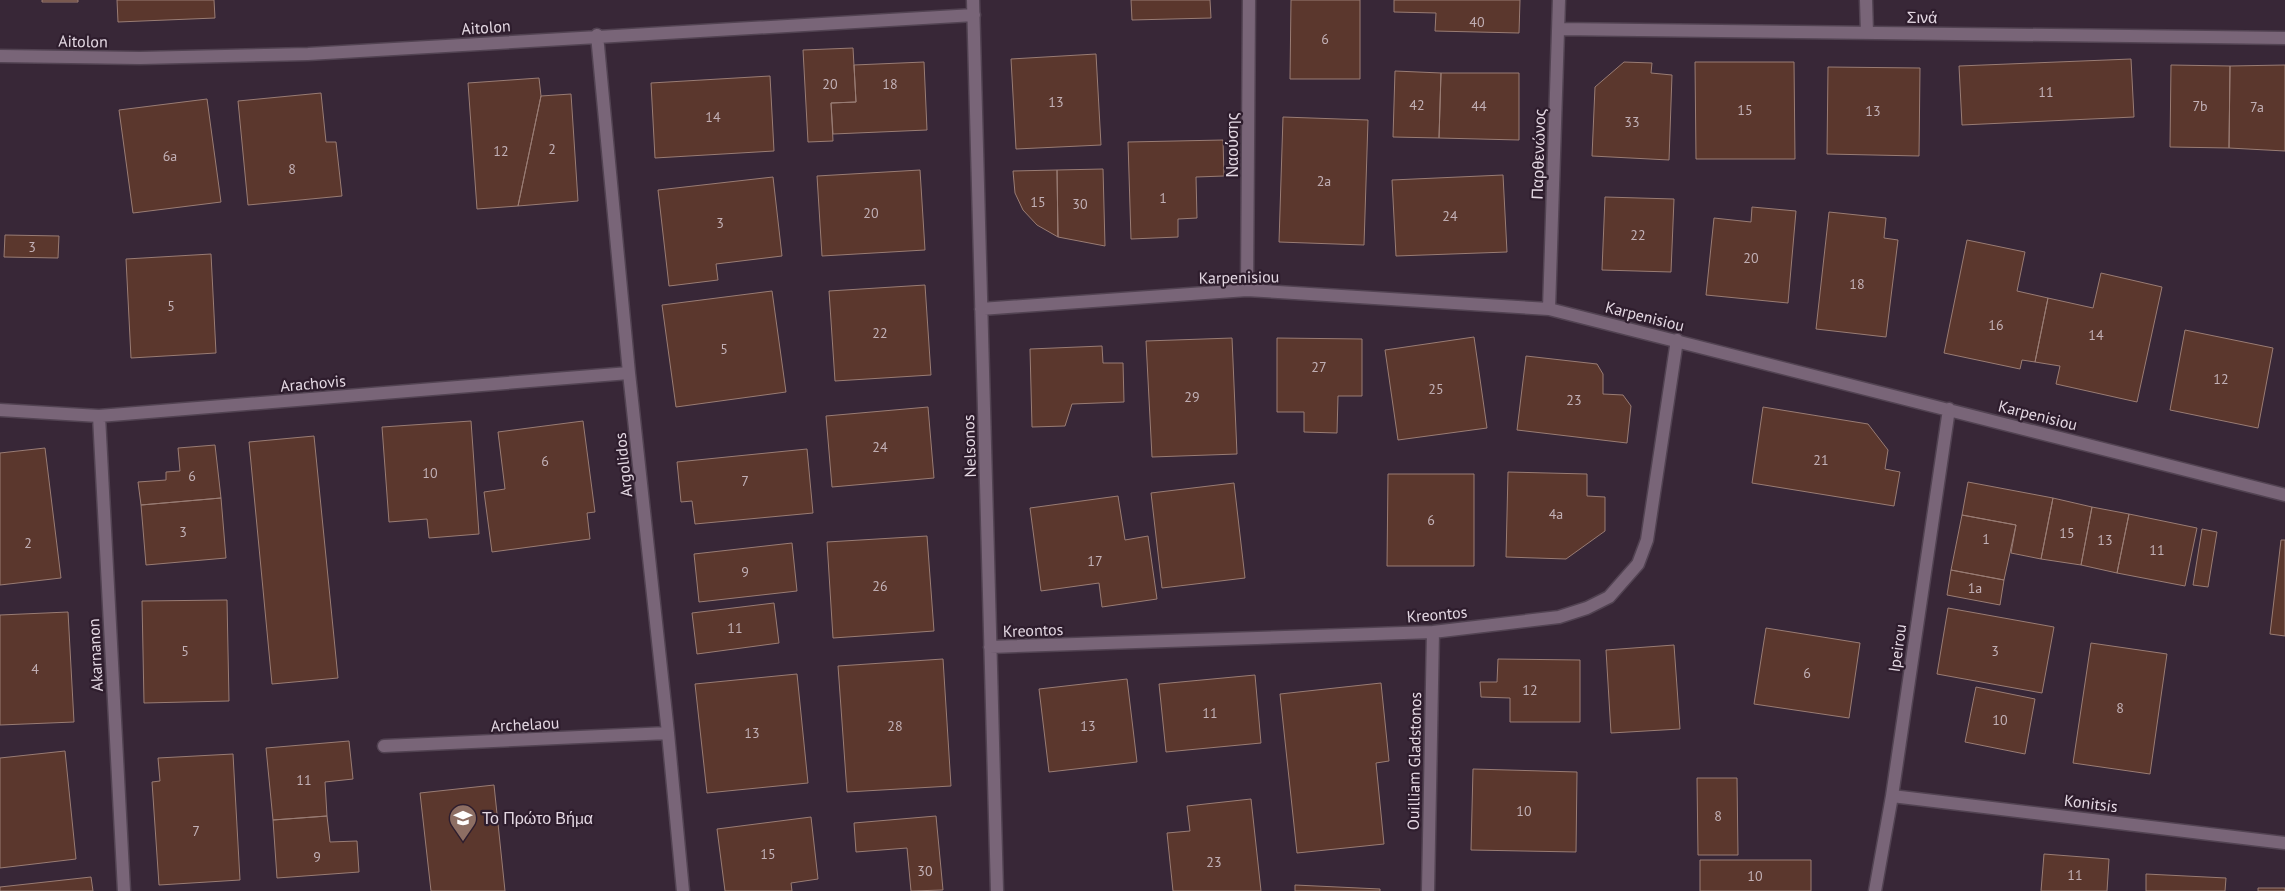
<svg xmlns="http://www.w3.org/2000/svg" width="2285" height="891" font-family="'PT Sans',sans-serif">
  <rect width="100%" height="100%" fill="#382737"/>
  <path fill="#5b372d" stroke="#997c74" d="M42,0H78V2H42Z
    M117,0H214L215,18L118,22Z
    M1131,0H1210L1211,18L1132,20Z
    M1291,0H1360V79H1290Z
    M1394,0H1520L1519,33L1435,31L1436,13L1394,12Z
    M853,48L856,102L831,103L833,141L808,142L803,50Z
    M1096,54L1101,145L1016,149L1011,59Z
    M2131,59L2134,117L1962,125L1959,66Z
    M924,62L927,130L833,134L831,103L856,102L854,65Z
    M1624,62L1652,63L1651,73L1672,75L1669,160L1592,156L1595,87Z
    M1695,62H1794L1795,159H1696Z
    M2171,65L2230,66L2229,148L2170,147Z
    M2285,65V151L2229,148L2230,66Z
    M1828,67L1920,68L1919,156L1827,154Z
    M1395,71L1441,73L1439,138L1393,137Z
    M1441,73H1519V140L1439,138Z
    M770,76L774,151L655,158L651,83Z
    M539,78L541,96L518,206L477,209L468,83Z
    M321,93L326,142H336L342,196L248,205L238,101Z
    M571,94L578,201L518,206L541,96Z
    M207,99L221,202L133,213L119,110Z
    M1283,117L1368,120L1364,245L1279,242Z
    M1223,140L1224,176L1196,177L1197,218L1178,219V237L1131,239L1128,142Z
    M1103,169L1105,246L1058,237L1057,170Z
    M920,170L925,250L822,256L817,176Z
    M1057,170L1058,237L1037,225L1023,210L1015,193L1013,171Z
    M1503,175L1507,252L1396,256L1392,180Z
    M773,177L782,256L716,264L718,280L669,286L658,190Z
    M1605,197L1674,199L1671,272L1602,270Z
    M1752,207L1796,211L1788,303L1706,295L1714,218L1751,222Z
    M1829,212L1886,218L1884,238L1898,240L1886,337L1816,329Z
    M5,235L59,236L58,258L4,257Z
    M1967,240L2025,252L2017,291L2048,298L2035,362L2022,360L2020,369L1944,353Z
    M211,254L216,353L131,358L126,259Z
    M2101,273L2162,287L2137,402L2056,384L2060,366L2035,362L2048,298L2093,308Z
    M925,285L931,375L835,381L829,291Z
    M772,291L786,392L676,407L662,305Z
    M2185,330L2273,348L2258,428L2170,410Z
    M1474,337L1487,428L1398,440L1385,350Z
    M1232,338L1237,454L1152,457L1146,341Z
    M1277,338L1362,339V396H1338L1337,433L1304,432V412H1277Z
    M1102,346L1103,363H1123L1124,402L1072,404L1065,426L1032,427L1030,349Z
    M1526,356L1597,364L1603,374V394L1623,395L1631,406L1627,443L1517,430Z
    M928,407L934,478L832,487L826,416Z
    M1763,407L1868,424L1888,450L1885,469L1900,472L1894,506L1752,483Z
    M471,421L479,534L429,538L427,519L389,522L382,427Z
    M583,421L595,512L587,513L590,539L492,552L484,492L505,489L498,432Z
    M314,436L338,678L272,684L249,442Z
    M215,445L221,498L141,505L138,482L166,480V472L180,471L178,448Z
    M45,448L61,578L0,585V453Z
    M807,449L813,513L695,524L692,501L681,502L677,462Z
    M1508,472L1587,474V496L1605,497V531L1566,559L1506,557Z
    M1388,474H1474V566H1387Z
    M1968,482L2053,498L2041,559L2011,553L2016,525L1962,515Z
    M1234,483L1245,578L1162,588L1151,493Z
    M1118,496L1125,540L1148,536L1157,599L1102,607L1099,583L1041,591L1030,508Z
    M221,498L226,558L146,565L141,505Z
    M2053,498L2092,507L2081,565L2041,559Z
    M2092,507L2129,514L2117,573L2081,565Z
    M2129,514L2197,528L2185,586L2117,573Z
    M1962,515L2016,525L2004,580L1951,570Z
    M2202,529L2217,532L2208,587L2193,585Z
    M927,536L934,631L833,638L827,542Z
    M2281,540H2285V636L2270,634Z
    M792,543L797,591L699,602L694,554Z
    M1951,570L2004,580L2000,605L1947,595Z
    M227,600L229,701L144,703L142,601Z
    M774,603L779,643L697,654L692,613Z
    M1948,608L2054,627L2042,693L1937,674Z
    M68,612L74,722L0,725V615Z
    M1766,628L1860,643L1849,718L1754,704Z
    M2091,643L2167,654L2150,774L2073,763Z
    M1674,645L1680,729L1611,733L1606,650Z
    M943,659L951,786L847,792L838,666Z
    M1498,659L1580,660V722H1510V698L1481,697L1480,682H1497Z
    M797,674L808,783L707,793L695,684Z
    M1255,675L1261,743L1166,752L1159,684Z
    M1127,679L1137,762L1049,772L1039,689Z
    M1381,683L1389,761L1376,763L1384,844L1297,853L1280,694Z
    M1976,687L2035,699L2025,754L1965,742Z
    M349,741L353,779L325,782L327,816L273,820L266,748Z
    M65,751L76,859L0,868V758Z
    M233,754L240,880L159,885L152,782L160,781L158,758Z
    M1473,769L1577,772L1576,852L1471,850Z
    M1697,778H1737L1738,855H1698Z
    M494,785L505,891H431L420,793Z
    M1251,799L1261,891H1173L1167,833L1190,831L1187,806Z
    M327,816L330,842L357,841L359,872L277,878L273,820Z
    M936,816L943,890L911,891L907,848L856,852L854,823Z
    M811,817L818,879L791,883L792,891H725L717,829Z
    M2044,854L2109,859L2107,891H2041Z
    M1700,860H1811V891H1700Z
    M2146,874L2226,878L2225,891H2146Z
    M91,877L93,891H0V887Z
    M1295,885L1380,889V891H1295Z
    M2258,888H2285V891H2258Z"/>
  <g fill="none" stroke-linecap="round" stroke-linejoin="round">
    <g stroke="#524352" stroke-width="15">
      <path id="minor" d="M973,0L997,891
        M1866,0L1867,33
        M1559,29L2285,38
        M597,35L629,373L668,733L683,891
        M0,56L140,58L308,54L974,15
        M1247,290L1249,0
        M981,309L1247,290L1549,309L2285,495
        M1549,309L1559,0
        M0,410L99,416L629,373
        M99,416L124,891
        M990,647L1433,632L1559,617L1587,608L1609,597L1638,564L1647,540L1677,340
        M384,746L668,733
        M1892,796L2285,843
        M1428,891L1433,632
        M1875,891L1892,796L1949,409"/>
    </g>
    <use href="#minor" stroke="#796578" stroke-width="12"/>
  </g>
  <defs>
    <g id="school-pin" transform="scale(1.4375)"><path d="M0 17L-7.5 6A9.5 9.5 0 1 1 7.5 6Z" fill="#8d6e63" stroke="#2e1d2d"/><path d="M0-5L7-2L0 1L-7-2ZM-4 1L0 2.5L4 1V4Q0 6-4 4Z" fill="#fff"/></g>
  </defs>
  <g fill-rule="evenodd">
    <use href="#school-pin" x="463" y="818"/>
  </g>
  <g text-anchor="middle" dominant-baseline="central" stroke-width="4.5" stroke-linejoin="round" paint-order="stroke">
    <g font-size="14" fill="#c2b0b6">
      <text x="1477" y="22">40</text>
      <text x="1325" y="39">6</text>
      <text x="830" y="84">20</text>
      <text x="890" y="84">18</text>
      <text x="2046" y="92">11</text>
      <text x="1056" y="102">13</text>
      <text x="1417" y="105">42</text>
      <text x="1479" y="106">44</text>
      <text x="2200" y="106">7b</text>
      <text x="2257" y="107">7a</text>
      <text x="1745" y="110">15</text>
      <text x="1873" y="111">13</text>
      <text x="713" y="117">14</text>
      <text x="1632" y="122">33</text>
      <text x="552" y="149">2</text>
      <text x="501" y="151">12</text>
      <text x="170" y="156">6a</text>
      <text x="292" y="169">8</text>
      <text x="1324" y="181">2a</text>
      <text x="1163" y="198">1</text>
      <text x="1038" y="202">15</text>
      <text x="1080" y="204">30</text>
      <text x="871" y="213">20</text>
      <text x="1450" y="216">24</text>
      <text x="720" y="223">3</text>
      <text x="1638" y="235">22</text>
      <text x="32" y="247">3</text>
      <text x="1751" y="258">20</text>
      <text x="1857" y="284">18</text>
      <text x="171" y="306">5</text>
      <text x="1996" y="325">16</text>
      <text x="880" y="333">22</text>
      <text x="2096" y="335">14</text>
      <text x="724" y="349">5</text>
      <text x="1319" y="367">27</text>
      <text x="2221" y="379">12</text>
      <text x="1436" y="389">25</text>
      <text x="1192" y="397">29</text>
      <text x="1574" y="400">23</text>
      <text x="880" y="447">24</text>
      <text x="1821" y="460">21</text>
      <text x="545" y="461">6</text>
      <text x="430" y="473">10</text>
      <text x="192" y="476">6</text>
      <text x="745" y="481">7</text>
      <text x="1556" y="514">4a</text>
      <text x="1431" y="520">6</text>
      <text x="183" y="532">3</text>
      <text x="2067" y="533">15</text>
      <text x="1986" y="539">1</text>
      <text x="2105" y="540">13</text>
      <text x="28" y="543">2</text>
      <text x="2157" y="550">11</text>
      <text x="1095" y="561">17</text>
      <text x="745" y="572">9</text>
      <text x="880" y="586">26</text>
      <text x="1975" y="588">1a</text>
      <text x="735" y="628">11</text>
      <text x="185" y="651">5</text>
      <text x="1995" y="651">3</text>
      <text x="35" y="669">4</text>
      <text x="1807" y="673">6</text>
      <text x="1530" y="690">12</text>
      <text x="2120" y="708">8</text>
      <text x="1210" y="713">11</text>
      <text x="2000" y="720">10</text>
      <text x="895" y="726">28</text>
      <text x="1088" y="726">13</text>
      <text x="752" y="733">13</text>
      <text x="304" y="780">11</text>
      <text x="1524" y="811">10</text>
      <text x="1718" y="816">8</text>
      <text x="196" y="831">7</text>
      <text x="768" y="854">15</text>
      <text x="317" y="857">9</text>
      <text x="1214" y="862">23</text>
      <text x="925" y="871">30</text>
      <text x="2075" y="875">11</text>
      <text x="1755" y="876">10</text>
    </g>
    <g font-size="16" fill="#e4d8e3" stroke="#2e1d2d">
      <text transform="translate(1922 17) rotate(1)">Σινά</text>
      <text transform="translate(486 27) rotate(-4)">Aitolon</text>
      <text transform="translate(83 41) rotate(1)">Aitolon</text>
      <text transform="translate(1232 145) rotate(-90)">Ναούσης</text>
      <text transform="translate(1538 154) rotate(-88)">Παρθενώνος</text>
      <text transform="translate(1239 277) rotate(-1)">Karpenisiou</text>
      <text transform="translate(1645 316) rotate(14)">Karpenisiou</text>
      <text transform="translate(313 383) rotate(-5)">Arachovis</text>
      <text transform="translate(2038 415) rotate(14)">Karpenisiou</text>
      <text transform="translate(969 446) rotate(-92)">Nelsonos</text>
      <text transform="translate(623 465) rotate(-96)">Argolidos</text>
      <text transform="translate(1437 614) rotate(-5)">Kreontos</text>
      <text transform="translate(1033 630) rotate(-2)">Kreontos</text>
      <text transform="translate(1897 648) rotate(-82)">Ipeirou</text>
      <text transform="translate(95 655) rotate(-93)">Akarnanon</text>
      <text transform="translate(525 724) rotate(-3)">Archelaou</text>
      <text transform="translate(1414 761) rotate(-89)">Ouilliam Gladstonos</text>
      <text transform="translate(2091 803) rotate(7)">Konitsis</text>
    </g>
    <g font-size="16" fill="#e4d8e3" stroke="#2e1d2d" text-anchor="start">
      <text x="482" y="818">Το Πρώτο Βήμα</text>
    </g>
  </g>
</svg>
